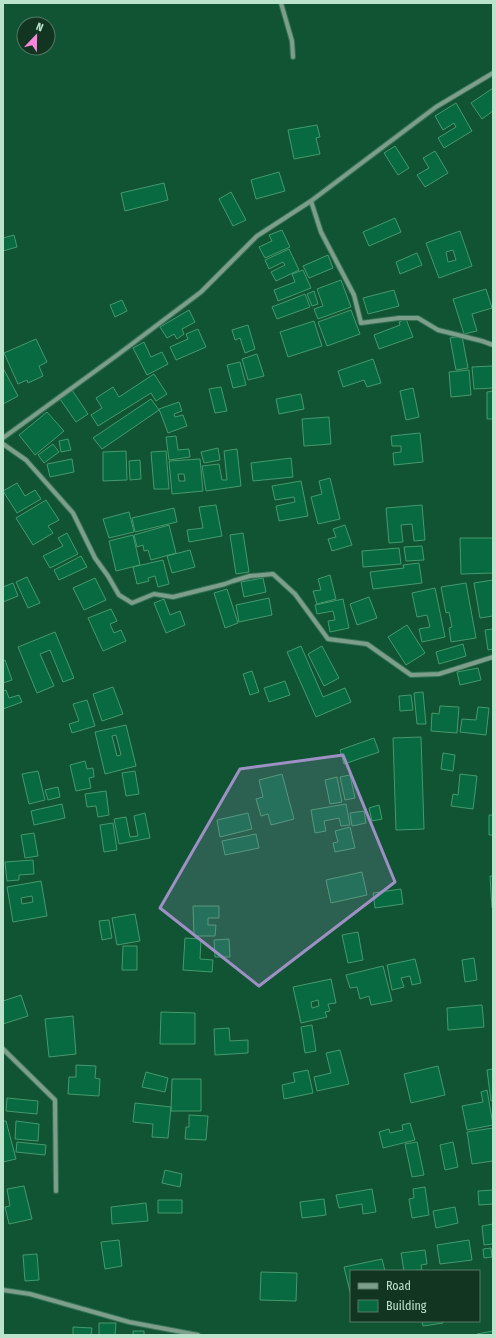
<svg xmlns="http://www.w3.org/2000/svg" width="496" height="1338" font-family="'Fira Sans Condensed',sans-serif">
  <rect width="100%" height="100%" fill="#105434"/>
  <path fill="#086a41" stroke="#46996d" fill-rule="evenodd" d="M493,88V111L482,119L471,103Z
    M456,103L472,131L444,148L438,138L456,127L454,123L443,130L435,116Z
    M317,125L320,137L316,138L320,154L294,159L288,130Z
    M395,146L409,168L398,175L384,153Z
    M435,151L448,173L425,187L417,175L429,168L423,158Z
    M279,172L285,191L256,199L251,180Z
    M164,183L168,200L125,211L121,193Z
    M231,192L246,220L233,226L219,199Z
    M395,218L401,232L369,246L363,232Z
    M282,230L290,247L265,258L259,247L272,241L269,235Z
    M460,231L472,266L439,278L426,243ZM453,250L456,260L448,262L446,252Z
    M14,235L17,247L3,251V238Z
    M289,249L299,270L276,281L271,272L285,265L283,262L269,269L265,260Z
    M417,253L422,265L400,274L396,262Z
    M328,255L333,268L309,278L303,266Z
    M303,270L311,288L278,301L274,290L295,282L292,274Z
    M341,280L351,307L318,319L314,309L323,306L317,289Z
    M486,289L492,308L472,314L477,331L464,334L453,299Z
    M394,290L399,306L368,314L363,298Z
    M314,291L318,304L312,306L307,294Z
    M305,294L310,307L277,319L272,307Z
    M122,300L127,311L115,317L110,305Z
    M189,310L195,322L182,329L184,334L177,339L174,334L167,338L160,327Z
    M351,310L360,334L327,346L318,322Z
    M406,319L413,337L379,349L374,335L400,325L399,322Z
    M314,321L322,346L288,357L280,332Z
    M248,325L255,349L245,353L240,338L235,340L232,330Z
    M198,329L206,347L176,360L170,347L188,339L186,334Z
    M462,336L468,368L456,370L450,338Z
    M36,339L47,362L39,366L43,376L28,383L27,380L18,384L4,353Z
    M144,342L151,357L162,352L168,364L147,375L133,348Z
    M257,354L264,376L248,380L242,359Z
    M373,359L381,383L367,387L364,380L343,387L338,371Z
    M240,362L246,385L233,388L227,365Z
    M493,366V388L474,389L472,367Z
    M3,368L18,396L3,404Z
    M469,370L471,395L451,397L449,372Z
    M154,374L167,394L156,401L151,393L98,426L91,415L102,408L96,398L113,387L119,397Z
    M221,387L227,411L215,413L209,389Z
    M413,388L419,417L406,420L400,391Z
    M72,390L88,414L76,422L60,399Z
    M493,391V419H487V392Z
    M301,394L304,409L279,414L276,399Z
    M151,399L159,410L102,449L93,438Z
    M179,402L182,411L174,414L175,417L183,415L187,426L168,433L159,409Z
    M47,412L64,431L35,455L19,435Z
    M329,417L331,444L304,446L302,419Z
    M420,433L423,462L394,465L393,453L401,452V446H392L391,436Z
    M176,436L178,450L189,449L190,457L169,460L166,437Z
    M68,439L71,450L61,452L59,441Z
    M53,444L59,452L44,463L38,455Z
    M218,448L220,460L204,463L201,452Z
    M237,449L241,486L206,491L202,466L219,464L222,480H227L224,451Z
    M126,451L127,480L103,481V452Z
    M166,451L169,489H154L151,452Z
    M291,458L293,477L253,481L251,463Z
    M72,459L74,472L50,477L47,464Z
    M200,459L203,491L172,494L169,461ZM178,474H184L185,481H179Z
    M140,460L141,479L130,480L129,461Z
    M330,478L340,519L318,524L311,497L322,494L319,481Z
    M301,481L308,516L279,521L276,506L295,502L294,497L275,500L272,486Z
    M17,483L25,496L35,490L41,499L17,513L3,491Z
    M46,500L59,520L48,526L53,533L33,545L16,518Z
    M216,505L222,536L189,542L187,530L203,528L199,507Z
    M422,505L425,540L414,541L412,524L401,525L403,542L389,543L386,508Z
    M174,508L177,522L135,532L132,518Z
    M129,512L134,532L109,538L103,519Z
    M169,525L176,553L151,560L148,550L144,551L143,545L137,547L134,535Z
    M345,525L352,545L332,551L328,539L336,537L333,529Z
    M67,533L78,554L50,568L43,556L63,546L58,538Z
    M243,533L249,572L236,574L230,535Z
    M133,535L140,565L116,571L109,541Z
    M460,538H493V573L461,574Z
    M422,546L424,560L406,561L404,547Z
    M399,548L401,564L363,567L362,551Z
    M190,550L195,567L172,573L167,556Z
    M81,556L87,567L59,580L54,570Z
    M163,560L169,584L158,587L155,576L148,578L149,581L137,584L133,567Z
    M419,563L422,583L373,589L370,572L404,568L403,565Z
    M330,575L336,599L317,604L313,591L321,590L318,579Z
    M27,577L40,603L28,608L16,582Z
    M95,578L106,600L84,610L73,588Z
    M263,578L266,592L244,597L241,582Z
    M493,580V616L480,618L474,583Z
    M13,583L18,596L3,602V587Z
    M466,583L476,638L451,642L449,628L452,627L449,612L446,613L441,587Z
    M435,588L445,637L422,642L419,629L430,627L427,615L417,617L412,593Z
    M227,589L238,623L225,628L214,593Z
    M369,597L377,618L357,625L350,604Z
    M269,598L272,615L239,622L236,605Z
    M164,599L170,615L180,611L185,625L166,633L154,603Z
    M343,599L349,628L330,632L328,621L335,620L333,611L317,614L315,605Z
    M111,609L117,621L110,624L114,633L121,630L126,641L103,651L88,618Z
    M407,625L425,653L406,665L388,637Z
    M493,629V649L488,650L485,630Z
    M55,632L74,678L63,682L50,650L40,654L54,686L37,693L18,647Z
    M463,644L466,656L439,664L436,652Z
    M301,646L323,697L345,688L351,702L316,717L287,652Z
    M322,646L339,678L324,686L308,654Z
    M5,660L12,680L3,683V661Z
    M478,668L481,680L460,685L457,672Z
    M252,671L259,692L250,695L243,674Z
    M285,681L290,695L269,702L264,688Z
    M113,687L123,714L102,721L93,694Z
    M6,690L9,698L19,695L22,702L3,709V691Z
    M423,692L426,724H417L414,693Z
    M411,695L413,710L400,711L399,696Z
    M87,700L95,726L72,733L69,724L79,721L73,704Z
    M440,706L459,707L457,733L431,731L432,713L439,714Z
    M478,707L489,708L486,735L460,732L462,719L476,720Z
    M126,725L136,766L105,774L95,732ZM116,735L121,755L117,756L112,736Z
    M421,737L424,829L396,830L393,738Z
    M374,738L379,752L344,764L340,750Z
    M443,753L455,755L453,771L441,769Z
    M85,761L87,769L93,768L94,777L89,778L91,788L76,791L70,765Z
    M38,771L45,800L29,804L22,774Z
    M135,771L139,794L126,796L122,773Z
    M282,774L294,819L271,825L268,814L261,816L256,799L263,797L259,780Z
    M460,774L477,776L473,809L451,806L453,794L458,795Z
    M350,775L355,798L345,800L340,777Z
    M337,777L342,802L330,804L325,780Z
    M58,787L60,797L48,800L45,790Z
    M106,791L109,815L98,817L96,806L87,807L85,794Z
    M62,804L65,818L34,825L31,811Z
    M346,804L350,825L341,826L339,818L324,821L326,831L315,833L311,810Z
    M379,805L382,819L372,821L369,808Z
    M364,811L366,823L352,826L350,813Z
    M145,813L150,838L119,844L114,819L126,817L130,837L138,836L134,816Z
    M248,813L252,829L220,837L217,820Z
    M489,815H493V835H489Z
    M113,823L117,850L104,852L100,825Z
    M350,827L355,848L335,852L333,843L338,842L335,831Z
    M34,833L38,856L25,858L21,835Z
    M256,834L259,848L225,855L222,841Z
    M33,860L34,874L19,875V880L7,881L5,862Z
    M362,872L367,895L331,903L326,880Z
    M490,876H493V908H492Z
    M41,881L47,916L13,922L7,887ZM32,896L33,902L22,904L21,898Z
    M401,889L403,904L375,908L373,893Z
    M193,906H219V918H208V925H216L215,936H194Z
    M135,914L140,941L117,945L112,918Z
    M109,920L112,938L102,940L99,921Z
    M358,932L363,960L348,963L342,935Z
    M185,938L201,939L200,959L213,960L212,972L183,970Z
    M229,939L230,957H215L214,940Z
    M123,946H137V970H122Z
    M474,958L477,980L465,982L462,960Z
    M415,959L421,983L412,985L410,976L401,978L404,987L392,990L387,965Z
    M383,966L392,1001L371,1005L369,996L360,999L357,987L350,988L346,975Z
    M331,979L336,1003L328,1004L330,1011L325,1012L327,1017L301,1023L293,987ZM318,1000L319,1006L312,1008L311,1002Z
    M21,995L28,1016L3,1024V1001Z
    M482,1005L484,1027L448,1030L447,1008Z
    M161,1012L195,1013V1044H160Z
    M73,1016L76,1054L49,1057L45,1019Z
    M312,1025L316,1051L305,1053L301,1027Z
    M229,1028L230,1041L248,1040V1053L215,1055L214,1029Z
    M340,1050L349,1084L317,1091L314,1077L331,1073L326,1053Z
    M76,1065L96,1066L95,1078L100,1079L99,1096L68,1094L69,1077H76Z
    M438,1066L445,1095L411,1103L404,1074Z
    M493,1069V1101H491L487,1070Z
    M308,1070L313,1093L284,1099L282,1085L295,1082L293,1073Z
    M146,1072L168,1078L165,1092L142,1087Z
    M172,1079H201V1111H171Z
    M487,1090L493,1125L467,1130L462,1106L483,1102L481,1092Z
    M7,1098L38,1101L37,1114L6,1111Z
    M135,1103L171,1107L168,1138L152,1137L153,1124L133,1122Z
    M189,1115L208,1116L206,1140L185,1139L186,1127H189Z
    M3,1121H6L16,1159L3,1162Z
    M16,1121L39,1124L38,1141L15,1139Z
    M410,1123L415,1140L383,1148L379,1132L389,1129L390,1133L403,1130L402,1125Z
    M493,1128V1161L472,1164L467,1132Z
    M17,1142L46,1145L45,1155L16,1152Z
    M417,1142L424,1175L412,1177L405,1144Z
    M453,1142L458,1167L445,1170L440,1145Z
    M165,1170L182,1174L180,1187L162,1183Z
    M24,1186L32,1219L9,1224L5,1207L10,1206L7,1189Z
    M425,1187L429,1215L412,1218L409,1199L414,1198L413,1189Z
    M372,1189L376,1212L363,1214L362,1204L339,1208L336,1195Z
    M493,1190V1204L479,1205L478,1191Z
    M324,1199L326,1215L302,1218L300,1202Z
    M158,1200H182V1213H158Z
    M146,1203L148,1221L112,1224L111,1207Z
    M455,1207L458,1223L436,1228L433,1211Z
    M493,1224V1244L484,1245L482,1226Z
    M119,1240L122,1266L105,1269L101,1242Z
    M469,1240L472,1260L440,1264L437,1245Z
    M491,1248L492,1257L484,1258L483,1249Z
    M425,1250L427,1264L421,1265L422,1270L404,1271L401,1253Z
    M37,1254L39,1280L25,1281L23,1255Z
    M382,1259L385,1271H351V1296L344,1267Z
    M261,1272L297,1273L296,1301L260,1300Z
    M422,1321H443V1323L423,1326Z
    M99,1323H116L115,1335H99Z
    M73,1327L92,1328L91,1335H73Z
    M133,1331H144V1335H133Z
    M493,1331V1335H477V1334Z"/>
  <g fill="none" stroke-linecap="round" stroke-linejoin="round">
    <g stroke="#367355" stroke-width="6">
      <path id="minor" d="M281,3L292,41L293,57
        M311,201L321,232L354,295L361,323L399,318H418L438,330L482,341L493,345
        M3,438L116,356L201,292L257,236L311,201L436,107L493,73
        M3,444L26,460L73,513L95,558L108,576L119,595L132,603L154,594L173,597L225,584L233,581L250,576L273,574L295,594L328,639L367,644L411,675L439,674L493,657
        M3,1049L55,1100L56,1191
        M3,1290L30,1294L129,1322L198,1335"/>
    </g>
    <use href="#minor" stroke="#7d9e8a" stroke-width="4"/>
  </g>
  <path fill="#9e90c5" fill-opacity="0.2" stroke="#9e90c5" stroke-width="3" stroke-linejoin="round" d="M343,755L395,882L259,986L160,908L240,769Z"/>
  <rect width="496" height="1338" fill="none" stroke="#bbe2ca" stroke-width="8"/>
  <rect x="350" y="1270" width="130" height="52" fill="#123522" stroke="#567a65"/>
  <rect x="358" y="1283" width="20" height="6" fill="#7d9e8a" stroke="#567a65"/>
  <text x="386" y="1290" font-size="12" fill="#bbe2ca">Road</text>
  <rect x="358" y="1300" width="20" height="12" fill="#086a41" stroke="#567a65"/>
  <text x="386" y="1310" font-size="12" fill="#bbe2ca">Building</text>
  <g transform="translate(36 36) rotate(22)"><circle r="19" fill="#123522" stroke="#567a65"/>
  <path d="M0-3L7 15L0 10L-7 15Z" fill="#fe85df"/>
  <text y="-6" font-size="11" font-weight="bold" text-anchor="middle" fill="#bbe2ca">N</text>
  </g>
</svg>
